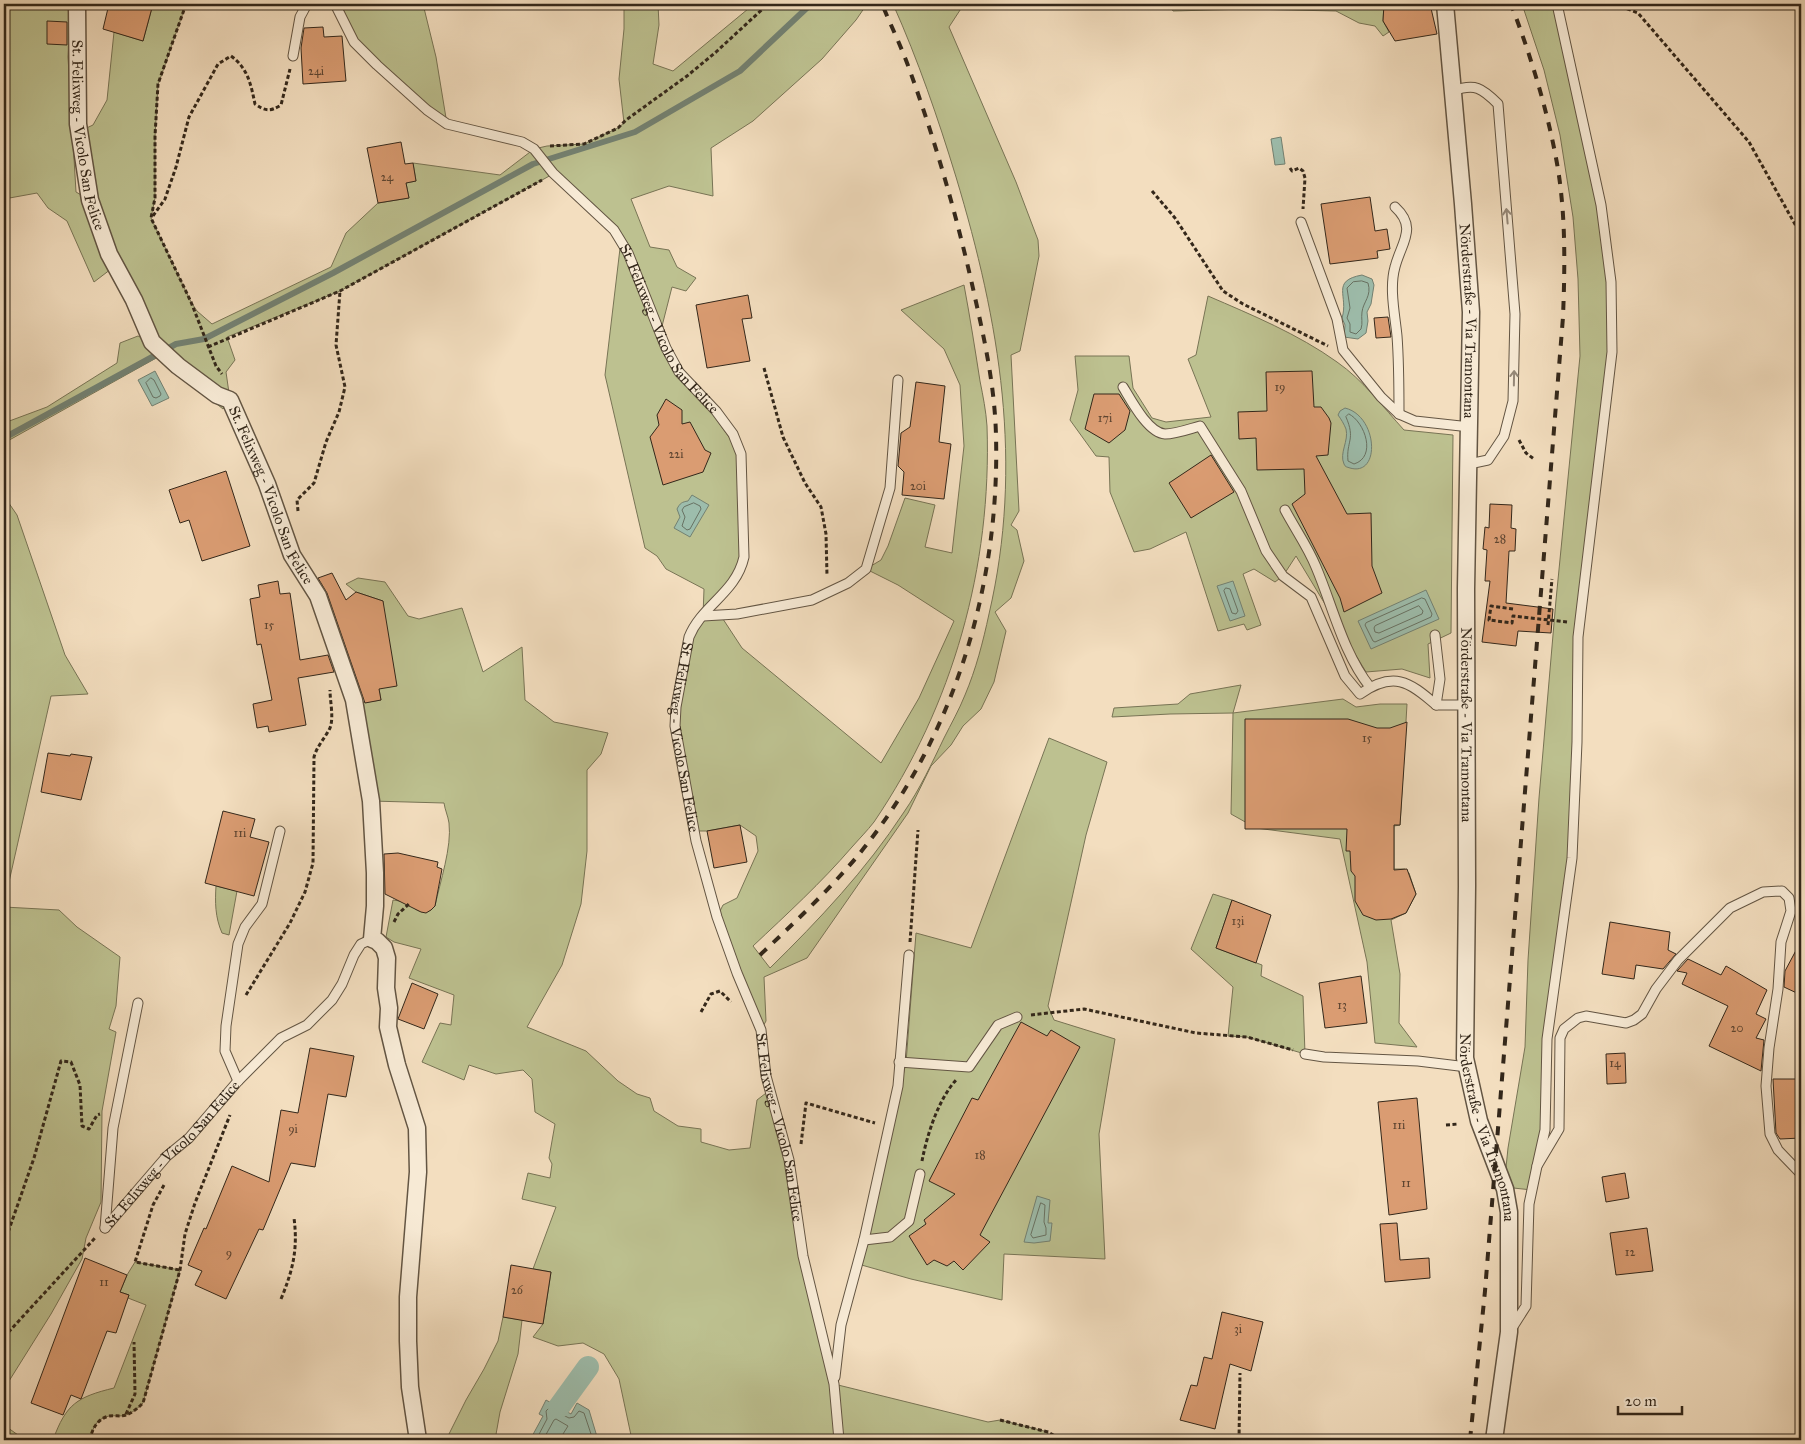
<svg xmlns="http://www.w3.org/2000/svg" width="1805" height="1444" font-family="'IM FELL Great Primer',serif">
  <rect width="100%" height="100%" fill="#f3debf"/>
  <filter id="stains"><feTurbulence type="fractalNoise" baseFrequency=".004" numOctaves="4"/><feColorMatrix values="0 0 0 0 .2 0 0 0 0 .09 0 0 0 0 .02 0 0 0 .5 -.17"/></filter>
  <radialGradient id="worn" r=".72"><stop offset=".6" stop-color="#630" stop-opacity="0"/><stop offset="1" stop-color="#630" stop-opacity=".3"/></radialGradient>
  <path fill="#bdc190" stroke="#787455" d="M4,4H71L68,57L76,192L90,200L80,131L93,125L107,100L114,32L143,41L153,4H186L158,85L155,136V198L151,218L191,302L197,311L212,324L331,267L346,233L378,203L409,198L406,183L416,181L413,163L500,175L534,149L547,146L584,144L618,128L624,123L619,79L624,29V4H658L659,25L653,64L673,71L754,4H867L856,20L822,59L753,121L711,148L713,196L669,186L631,199L650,247L669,250L677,267L696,278L686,291L672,287L660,334L666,348L741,454L742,565L704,616H721L742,648L881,763L919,698L954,621L898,585L866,569L881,560L888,546L905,498L935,505L925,547L952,553L964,446L960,385L944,349L901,310L964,285C970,317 975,349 980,381C983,396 986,411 987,426C992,566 953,706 874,822C867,831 859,839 852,847C821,883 787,914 753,946L770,968C819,920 866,870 904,812C920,789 932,763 944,738C951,724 959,710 965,695C976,669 983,642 989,614C1024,464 1000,323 956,177C938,118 918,60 893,4H964L949,27L1016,182L1038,240L1039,256L1020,351L1011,355L1019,511L1011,525L1017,530L1024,561L1011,598L995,612L1006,631L994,682L981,709L963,726L951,745L931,766L908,813L807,958L764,977L766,1021L761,1030L717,917L723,905L737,898L758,851L756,836L740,825L707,831H694L675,726L686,646L703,616L704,589L666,569L657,556L645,548L605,375L621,240L553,174L340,291L227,337L235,360L226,372L230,400L223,409L158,357L4,443V423L47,407L117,363L120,343L138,336L151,342L115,266L94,282L67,221L48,208L37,193L4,199Z
    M335,4H423L436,57L447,124L354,42Z
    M1169,4H1384L1383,21L1389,32L1383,36L1375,26L1359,23L1336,11L1247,9L1173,11Z
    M1522,4H1557L1601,205L1612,352L1578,637L1572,858L1555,977L1545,1130L1532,1190L1504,1187L1508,1148L1525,1047L1528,960L1539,798L1556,600L1580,356L1578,279L1573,217L1560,135L1544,70Z
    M1208,296C1252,315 1298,334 1337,362C1363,380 1383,407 1404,430L1453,435L1451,633L1428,644L1430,678L1402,669L1366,672L1296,556L1283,576L1275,582L1254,569L1243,574L1261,625L1247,630L1244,624L1218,631L1186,532L1150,549L1134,552L1110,492L1109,457L1096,456L1070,420L1078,390L1075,356H1129L1133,388L1152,418L1166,422L1211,417L1188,359L1196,355Z
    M4,496L17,515L65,655L88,694L51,696L4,904Z
    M358,578L385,582L408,616L419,619L462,608L483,672L522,647L525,700L554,722L608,733L601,754L587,770V851L581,904L562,965L527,1027L586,1051L618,1081L637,1094L650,1098L654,1111L678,1126L701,1129V1142L729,1150L750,1148L757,1100L770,1090L789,1160L803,1256L834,1384L988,1422L1000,1420L1048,1432L1047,1440H632L619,1379L604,1354L583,1343L558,1346L533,1337L543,1324L551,1272L533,1269L556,1207L522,1199L528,1173L550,1178L552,1164L549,1158L555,1124L535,1112L532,1079L523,1070L496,1074L469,1065L464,1080L422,1062L440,1023L451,1025L454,995L409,978L421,949L394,942L386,937L393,900L413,903L415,909C424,914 428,913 435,906C440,882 452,847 449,823C448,816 445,810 444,803L371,801L354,704L381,700L379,689L383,601L356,592L346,584Z
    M1241,685L1233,713L1343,699L1356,707L1380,704H1407L1400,825L1394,826V869H1405L1409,873L1416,894L1406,913L1391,920L1400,974L1399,1023L1417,1047L1375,1043L1367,962L1340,839L1256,828L1231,814L1233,713L1170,714L1112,717L1114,708L1178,704L1190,694Z
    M1049,738L1107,762L1086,835L1048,1006L1054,1020L1115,1039L1099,1134L1105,1259L1004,1254L1002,1300L911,1279L858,1264L906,1063L916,933L971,948Z
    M216,886L237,891L229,935L222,933C215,917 215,902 216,886Z
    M1213,894L1232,900L1216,948L1262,965L1261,976L1303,996L1305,1054L1247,1037L1228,1036L1233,987L1191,949Z
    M4,907L59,910L77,927L120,957L116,1006L109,1029L116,1032L102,1111L101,1202L86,1238L82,1259L51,1314L4,1389Z
    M135,1262L180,1270L143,1403C138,1408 132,1413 126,1415C121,1417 115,1415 109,1416C96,1419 92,1428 91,1440H53C66,1404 77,1397 114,1388L146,1305L128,1298L129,1295L120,1292L127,1275Z
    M503,1317L522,1320L518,1354L500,1412L495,1440H446L466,1400L484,1369L498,1341Z
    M4,1425L25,1440H4Z"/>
  <path fill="#9dbdac" stroke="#738172" d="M1281,137L1285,164L1275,165L1271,139Z
    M1362,275L1372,279L1374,285L1371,304L1367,312L1368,321L1366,333L1358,339L1344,337L1345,325L1342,318C1349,296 1330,281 1362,275Z
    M155,371L169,398L152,406L138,380Z
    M1345,408C1378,416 1381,477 1350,468C1347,467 1345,467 1344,464C1339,453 1349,441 1346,429C1344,424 1341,419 1338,415L1340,411Z
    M692,495L709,505L690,537L674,528L680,517L677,509C680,503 682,502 688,501Z
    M1233,581L1245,616L1230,621L1217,586Z
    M1426,590L1439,619L1371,649L1358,621Z
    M1037,1196L1050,1200L1048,1223H1052L1050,1241L1034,1243L1024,1242Z
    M546,1400L571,1414L577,1403L589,1410L598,1440L575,1437L572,1440H530L543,1416L539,1414Z"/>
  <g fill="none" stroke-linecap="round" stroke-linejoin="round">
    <path stroke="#687263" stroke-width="1" d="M1362,281L1368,283C1372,296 1363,302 1362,312C1361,318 1363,323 1361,329L1356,334L1350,332V324L1347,318L1350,308L1347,288L1353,282Z
      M151,378L154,380L161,394L160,396L156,398L153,397L146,383Z
      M1349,414C1365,422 1377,457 1354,464L1348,461C1346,441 1356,440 1346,417Z
      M694,503L700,506L701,509L690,529L687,530L682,526L685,517L682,510L684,507Z
      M1226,588L1230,589L1238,611L1236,614L1232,613L1224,591Z
      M1422,598L1425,599L1432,614L1431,617L1375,642L1373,641L1365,625L1366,623Z
      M1419,606L1423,611L1422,614L1379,633L1375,632L1374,628L1375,626Z
      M1041,1203L1045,1205L1044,1222L1046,1228V1235L1033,1238L1031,1235Z
      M536,1440L547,1419L546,1411L549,1408L569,1418L574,1417L579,1411L584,1413L593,1440
      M543,1440L554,1420L556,1419L568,1426L563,1434L562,1440"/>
    <path stroke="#738172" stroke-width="6" d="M4,438L176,344L204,339L333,273L533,164L635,132L740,71L811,4"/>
    <path stroke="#9dbdac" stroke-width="22" d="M559,1407L588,1367"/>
  </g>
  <path fill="#da9c72" stroke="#33271a" d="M109,4L128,9L130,4H153L143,41L103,29Z
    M1384,4H1430L1437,34L1395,41L1383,21Z
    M47,21L67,22V45L47,44Z
    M323,27L324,37L342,36L346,81L303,84L301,48L304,28Z
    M401,142L405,164L413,163L416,181L406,183L409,198L378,203L367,148Z
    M1370,197L1375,231L1387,229L1390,249L1377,251L1378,258L1330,264L1321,204Z
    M748,295L752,318L742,319L750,361L707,368L696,305Z
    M1388,317L1391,337L1376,338L1374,318Z
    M1312,371L1314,407H1321L1329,418L1331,423L1328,455L1316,456L1347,514L1371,513L1372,566L1382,593L1344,612L1340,598L1292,504L1305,494L1304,469L1257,470L1256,438L1239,439L1238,412L1267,411L1266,372Z
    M916,382L945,386L939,442L951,444L944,499L902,495L904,472L898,466L901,433L910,427Z
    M1094,394H1119L1130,411L1125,430L1109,443L1085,429Z
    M666,399L682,410V424L690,422L705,450L711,453L703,472L663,485L650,437L659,425L657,415Z
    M1211,455L1234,492L1191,518L1169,483Z
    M226,471L250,546L202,561L189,520L180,523L169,490Z
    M1490,504L1512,505L1511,528L1516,529L1515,551H1509L1506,603L1553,609L1551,633L1518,631L1516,646L1482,642L1490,581H1485L1487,550L1483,549L1485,527L1489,528Z
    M332,573L346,600L356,592L383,601L397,686L379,689L381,700L365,703L327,593L318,578Z
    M278,581L280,594L290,593L300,660L328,655L334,672L298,678L306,725L269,732L268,726L257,728L253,704L272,700L261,644L257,645L250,599L260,597L258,585Z
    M1245,719H1348L1377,728H1390L1407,722L1400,825H1394V870L1407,869L1416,894L1406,913L1391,919L1376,920L1363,915L1355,901V876L1351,871L1350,851H1346L1347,829H1245Z
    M48,753L70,756L71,754L92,757L81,800L41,792Z
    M223,811L255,819L250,837L269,842L254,896L205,883Z
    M740,825L747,862L714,868L707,831Z
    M398,853L438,862L437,867L442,869L435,906L431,910L426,913L421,912L385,894L384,854Z
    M1232,900L1271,915L1256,963L1216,948Z
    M1610,922L1670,932L1668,950L1676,954L1663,969L1636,965L1634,979L1602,974Z
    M1801,941V995L1784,987L1785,971Z
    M1688,959L1721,975L1726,966L1767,990L1756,1014L1766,1019L1756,1038L1764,1040L1761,1071L1709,1046L1728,1006L1682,984L1687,973L1677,971Z
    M1361,976L1367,1023L1325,1028L1319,983Z
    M412,983L438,994L424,1029L398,1019Z
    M1021,1022L1047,1036L1051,1030L1080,1047L980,1235L990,1242L963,1270L954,1261L947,1266L934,1260L927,1265L909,1236L926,1224L924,1220L955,1194L929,1181L972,1098L978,1100Z
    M310,1048L354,1056L346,1097L328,1094L315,1167L291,1163L263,1230L259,1229L226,1299L195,1285L202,1271L188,1265L204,1228L206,1229L232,1166L269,1182L281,1110L298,1113Z
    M1625,1053L1626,1083L1607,1084L1606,1054Z
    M1773,1079H1801V1138L1780,1139L1776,1133Z
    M1417,1098L1427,1209L1389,1215L1378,1102Z
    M1625,1173L1629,1198L1606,1202L1602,1177Z
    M1397,1223L1400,1260L1429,1258L1430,1278L1385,1282L1380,1224Z
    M1647,1228L1653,1271L1616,1275L1610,1233Z
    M85,1258L127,1275L120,1292L129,1295L116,1333L107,1331L81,1399L71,1395L63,1415L31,1403Z
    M511,1265L551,1272L543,1324L503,1317Z
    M1222,1312L1263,1322L1251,1371L1230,1364L1215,1429L1180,1420L1191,1385L1197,1386L1204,1357L1212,1359Z"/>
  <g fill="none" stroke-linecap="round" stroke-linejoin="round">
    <g stroke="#635543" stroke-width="11">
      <g id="service">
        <path id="s1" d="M335,4L354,42L377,65L427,110L447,124L522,142L534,149L553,173L614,230L628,253L666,348L679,372L716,411L733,434L741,454L744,557C736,593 702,605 689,637L676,707L675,726L696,841L717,917L737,973L761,1030L766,1076L789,1160L803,1256L834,1384L839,1440"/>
        <path d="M293,56L300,17L307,4"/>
        <path d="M1453,91C1475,83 1482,88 1498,104L1515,314L1513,401L1504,436L1488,460L1469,464"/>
        <path d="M1395,207C1418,228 1401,243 1395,267C1389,288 1395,315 1397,336C1399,362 1399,388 1399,414"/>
        <path d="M1301,222L1337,319L1343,350L1381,397L1399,414L1415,421L1470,427"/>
        <path d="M1123,387C1131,400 1148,433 1165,434C1176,434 1189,429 1200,426L1241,491L1266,551L1283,576L1311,597L1345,676L1360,694C1393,671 1409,681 1436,705H1466"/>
        <path d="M1285,510C1295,529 1308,547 1316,567C1333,607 1343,653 1370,687"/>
        <path d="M703,616L737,614L812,600L848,583L866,569L890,488L898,380"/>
        <path d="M1435,635L1440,679L1436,705"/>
        <path d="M1305,1054L1324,1057L1418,1061L1467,1067"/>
        <path d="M899,1062L969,1067L998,1025L1017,1017"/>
        <path d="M238,1081L225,1051L226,1026L238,944L245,927L262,904L280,831"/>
        <path d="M1537,1166L1545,1130L1547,1039L1572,858L1577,742L1578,637L1612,352L1611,282L1601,205L1557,4"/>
        <path id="s2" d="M105,1228L167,1156L189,1138L238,1081L281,1038L307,1025L332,1000L342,984L354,955L361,944L372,939"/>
        <path d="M105,1228L113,1128L138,1003"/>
        <path d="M864,1240L890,1237L909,1221L920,1174"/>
        <path d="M1512,1328L1526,1306L1529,1204L1537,1166L1559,1129L1560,1038L1564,1029L1578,1018L1586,1016L1626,1023L1634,1020L1642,1014L1656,989L1678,960L1730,908L1763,892L1782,891L1789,898L1791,911L1781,942L1778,989L1769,1048L1766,1086L1770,1134L1778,1150L1801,1174"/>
        <path d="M835,1377L841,1325L864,1240L898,1086L909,955"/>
      </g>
    </g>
    <g stroke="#635543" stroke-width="19">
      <g id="minor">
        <path id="s3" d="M77,4L78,124L90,200L109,254L134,300L152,342L178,366L217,395L230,400L267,484L292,555L318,596L354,700L371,801L375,873V906L372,939L377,941L384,948L387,958L386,988L389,1008L388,1027L397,1065L417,1128L418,1172L408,1297V1341L410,1387L418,1440"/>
        <path id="s4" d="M1445,4L1463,204L1471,312L1466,589L1467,886L1465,1058L1479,1121L1505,1189L1509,1212V1332L1494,1440"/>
      </g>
    </g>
    <path stroke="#33271a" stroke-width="3" stroke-dasharray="4 2.5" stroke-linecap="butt" d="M186,4L158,84L155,136V198L151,218L191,302L216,366L222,374
      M1615,4L1638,13L1749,142L1801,235
      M550,146L584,144L618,128L626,120L687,76L716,52L768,4
      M1290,168L1292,171L1299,168L1303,171L1305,178L1303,209
      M1152,191L1175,218L1223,291L1243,304L1328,346
      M153,216L165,199L176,167L189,117L218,64L231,56C248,68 251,85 255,104C265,111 270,112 281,105L290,69
      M208,347L340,291L542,180
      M764,368L783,437L805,483L821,507L826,534L827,576
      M1519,440L1526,453L1534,459
      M298,511L297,500L314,483L326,442L339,412L345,387L336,345L340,291
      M1513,609L1491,606L1489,620L1512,623L1513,616L1567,622
      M1548,625L1552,579
      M394,922L398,914L410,903
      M910,942L918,830
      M246,995L290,923L305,892L313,863L314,757C317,746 325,738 330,728C334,717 330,702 330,690
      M701,1012L711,994L720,991L731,1002
      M1031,1015L1084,1009L1196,1033L1247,1037L1293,1050
      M1446,1125L1458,1124
      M801,1144L806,1103L875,1123
      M922,1161C927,1135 938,1100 956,1080
      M164,1185L153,1205L135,1262L180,1270
      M4,1244L34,1158L61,1061L71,1062L80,1085L82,1126L89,1129L97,1115L100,1114
      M281,1299C293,1270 298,1249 294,1218
      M4,1337L95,1238
      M126,1414L135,1394L134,1342
      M1000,1420L1048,1432L1062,1440
      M90,1440C92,1429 97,1419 109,1416C115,1415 121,1417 126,1415C132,1413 138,1408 143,1403L180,1270L185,1234L195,1203L230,1115
      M1239,1440L1240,1373"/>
    <use href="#service" stroke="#f7ead5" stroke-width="9"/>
    <use href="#minor" stroke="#f7ead5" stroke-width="16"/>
    <path stroke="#33271a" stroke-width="4" stroke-dasharray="9 9" stroke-linecap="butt" d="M760,955C793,924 826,893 855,859C953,742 1000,587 996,436C995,391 986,346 976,302C959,224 937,146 910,71C902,48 891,26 882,4
      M1470,1440L1485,1291L1563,317C1565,265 1566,210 1556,158C1546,105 1530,54 1511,4"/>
  </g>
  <defs><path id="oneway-shaft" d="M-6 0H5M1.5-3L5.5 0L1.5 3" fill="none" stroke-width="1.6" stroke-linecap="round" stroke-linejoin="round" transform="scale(1.25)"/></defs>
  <g stroke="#958878">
    <use href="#oneway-shaft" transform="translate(1507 216) rotate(-95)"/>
    <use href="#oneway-shaft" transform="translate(1514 378) rotate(-89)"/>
  </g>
  <g text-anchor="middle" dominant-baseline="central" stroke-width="5" stroke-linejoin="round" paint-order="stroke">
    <g font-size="12" fill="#5d4430">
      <text x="316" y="71">24i</text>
      <text x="387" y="177">24</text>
      <text x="1280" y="387">19</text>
      <text x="1105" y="418">17i</text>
      <text x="676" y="454">22i</text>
      <text x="918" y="486">20i</text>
      <text x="1500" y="539">28</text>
      <text x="269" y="625">15</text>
      <text x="1367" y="738">15</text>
      <text x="240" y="833">11i</text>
      <text x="1238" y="921">13i</text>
      <text x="1342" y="1005">13</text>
      <text x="1737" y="1028">20</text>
      <text x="1615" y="1063">14</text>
      <text x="1399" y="1125">11i</text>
      <text x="293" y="1129">9i</text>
      <text x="980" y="1155">18</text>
      <text x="1406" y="1183">11</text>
      <text x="1630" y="1252">12</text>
      <text x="229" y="1253">9</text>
      <text x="104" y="1282">11</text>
      <text x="517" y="1290">26</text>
      <text x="1238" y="1329">3i</text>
    </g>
    <g font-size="15" fill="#33271a" stroke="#f7ead5">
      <text stroke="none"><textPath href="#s3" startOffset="132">St. Felixweg - Vicolo San Felice</textPath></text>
      <text stroke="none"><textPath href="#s4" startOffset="318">Nörderstraße - Via Tramontana</textPath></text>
      <text stroke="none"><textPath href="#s1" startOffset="486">St. Felixweg - Vicolo San Felice</textPath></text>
      <text stroke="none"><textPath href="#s3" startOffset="554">St. Felixweg - Vicolo San Felice</textPath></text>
      <text stroke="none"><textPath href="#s4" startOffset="722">Nörderstraße - Via Tramontana</textPath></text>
      <text stroke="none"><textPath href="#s1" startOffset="935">St. Felixweg - Vicolo San Felice</textPath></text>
      <text stroke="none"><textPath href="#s4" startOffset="1128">Nörderstraße - Via Tramontana</textPath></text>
      <text stroke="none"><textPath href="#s1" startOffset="1340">St. Felixweg - Vicolo San Felice</textPath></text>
      <text stroke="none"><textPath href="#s2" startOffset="100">St. Felixweg - Vicolo San Felice</textPath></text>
    </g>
  </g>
  <rect width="1805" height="1444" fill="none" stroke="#f3debf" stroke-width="20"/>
  <rect x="5" y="5" width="1795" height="1434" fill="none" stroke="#33271a" stroke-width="2.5"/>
  <rect x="10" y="10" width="1785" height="1424" fill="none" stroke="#33271a"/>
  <path d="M1618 1406v8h64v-8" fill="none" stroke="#33271a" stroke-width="2.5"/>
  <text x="1625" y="1406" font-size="15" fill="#33271a" stroke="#f7ead5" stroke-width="4" paint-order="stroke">20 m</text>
  <rect width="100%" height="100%" filter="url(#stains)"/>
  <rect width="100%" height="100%" fill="url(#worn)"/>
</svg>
